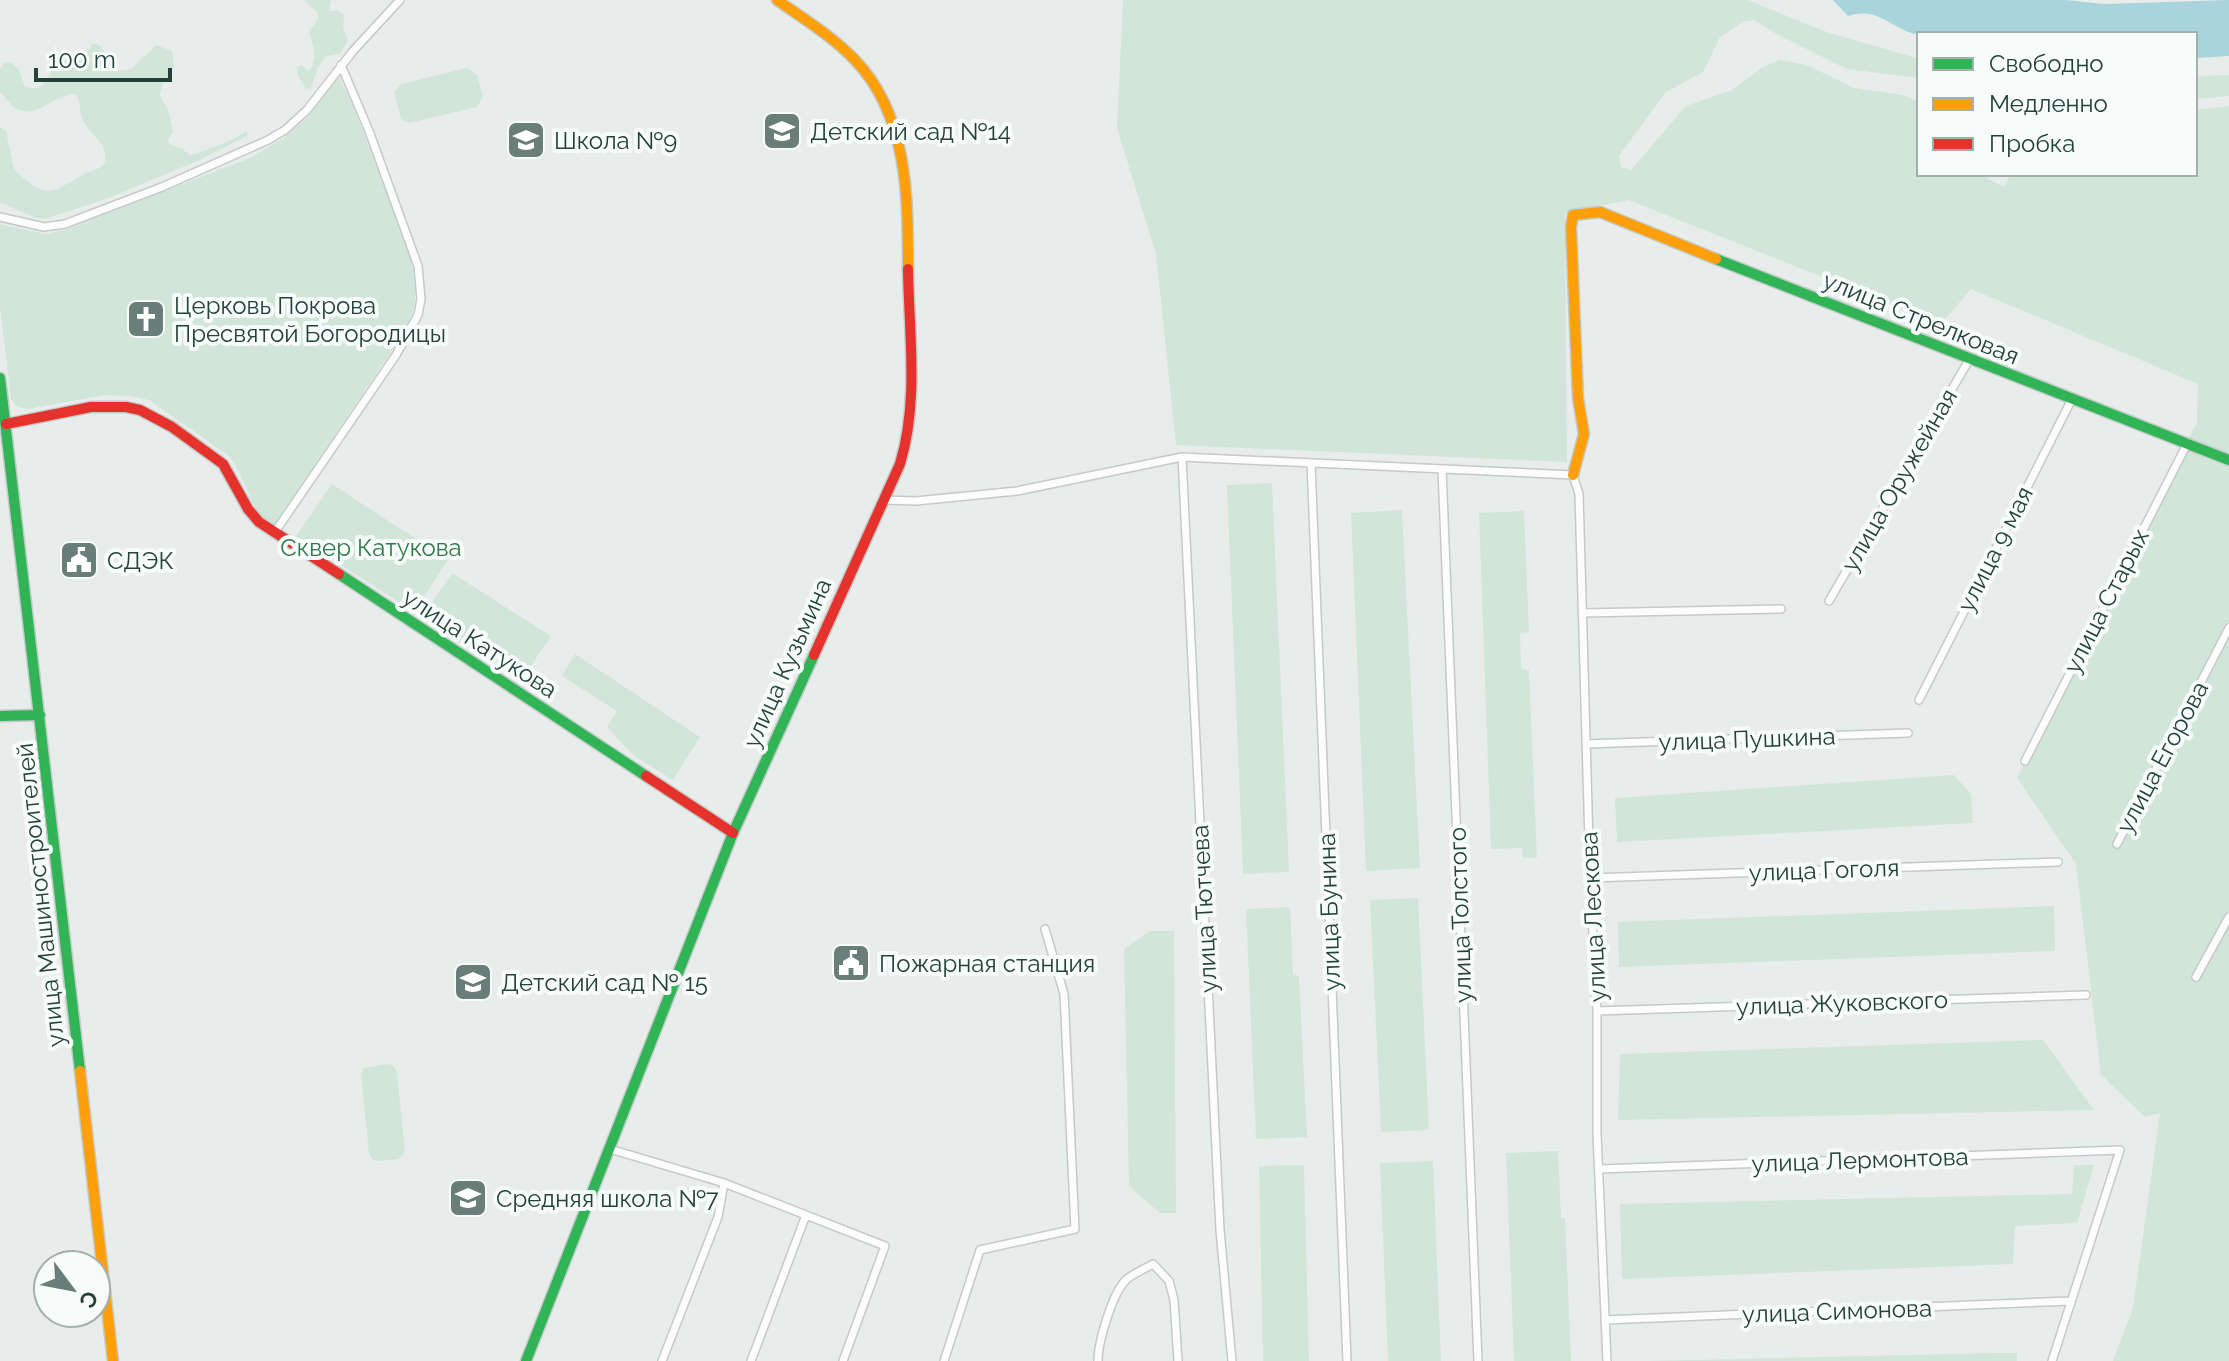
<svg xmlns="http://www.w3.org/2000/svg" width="2229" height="1361" font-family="Raleway,sans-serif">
  <rect width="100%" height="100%" fill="#e8edeb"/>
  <path fill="#d1e6d8" d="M304,0H331L329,11L338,10L344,15L343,28L348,41L340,54L326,56L318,68L311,88L306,89L298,76L297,67L301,65L309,71C318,59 313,45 309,31L318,19V13Z
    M1123,0H1748L1827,32L1919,59V78L1847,69L1773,32L1754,20L1743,22L1720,37L1703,72L1666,92L1619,156L1621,167L1631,170L1686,106L1732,90L1761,68L1779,60L1807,65L1854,88L1903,95L1919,102V174H1980L2004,187L2011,174H2195V110L2229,106V1361H2113L2133,1308L2160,1113L2145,1117L2101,1075L2076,864L2017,778L2197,422L2198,384L1971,289L1941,324L1628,200L1565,213L1567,462L1176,445L1156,254L1117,128Z
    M92,44H98C107,51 105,64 114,71L131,69L156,45L172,51L174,67L162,85L160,96L168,110L173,132L168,141L171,145L181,148L190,155L195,154L232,140L246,131L248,135L200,160L106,199L45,219L36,218L0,202V127L6,131L14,170C47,197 46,197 82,175C91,170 99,171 105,162C107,142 94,138 85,124C78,114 82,103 76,94C56,92 34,123 14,107C8,103 5,96 0,92V69L5,62H11L19,70L24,85C45,97 47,75 58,60L74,63L84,58Z
    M467,68L477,75L483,97L477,107L409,123L401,119L394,92L401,84Z
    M2229,75V96L2195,99V76Z
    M339,77C356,110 368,144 381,179C395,214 414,252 415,290C416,305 411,318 405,331L274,525L258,514L239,472L229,456L149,400L129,396L104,395L28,409L17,407L11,399L0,307V224L45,234L65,230L252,157L284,138L305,120Z
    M1272,483L1289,872L1243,874L1227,485Z
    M332,484L448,560L414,612L296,536Z
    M1402,510L1420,868L1366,871L1351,513Z
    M1524,511L1529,632L1520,633L1521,669L1529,670L1537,858H1523L1522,848L1491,849L1479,513Z
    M452,573L551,636L523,678L516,679L427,622L425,613Z
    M575,654L700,737L673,780L633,755L607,727L617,711L562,676Z
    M1954,775L1971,794L1973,823L1617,842L1615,798Z
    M1418,898L1429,1130L1381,1132L1370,900Z
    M2054,906L2055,951L1619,967L1618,922Z
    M1290,907L1293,975L1299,976L1307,1137L1256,1139L1246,909Z
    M1150,931H1174L1176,1213H1160L1129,1186L1124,949Z
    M2043,1040L2094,1110L1618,1120L1620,1054Z
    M388,1064L394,1066L397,1073L405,1151L399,1159L378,1161L372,1159L369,1154L361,1075L364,1068Z
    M1558,1151L1561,1218H1565L1571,1361H1514L1506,1153Z
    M1433,1161L1441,1361H1388L1380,1163Z
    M1304,1165L1309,1361H1263L1259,1166Z
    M2074,1165H2094L2077,1223L2015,1226L2013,1264L1622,1279L1620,1204L2072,1194Z
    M1996,1353H2017V1361H1649Z"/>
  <path fill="#a9d4db" d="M1833,0H2065L2104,4L2229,0V56L2195,58V34L1919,35C1891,30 1880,6 1848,16Z"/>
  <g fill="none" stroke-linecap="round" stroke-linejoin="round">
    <g stroke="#c5cac8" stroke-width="10">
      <path id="street" d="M0,217L44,227L65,224L162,187L268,140L285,130L307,110L353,51L400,0
        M1182,457L1220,1230L1232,1361
        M1311,463L1347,1361
        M1442,469L1478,1361
        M883,500L916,501L1017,491L1182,457L1573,475L1579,494L1590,878L1597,1011V1134L1607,1361
        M275,532L396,355L418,315L421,299L418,266L369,131L341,65
        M1829,601L1969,360
        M1582,613L1781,609
        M1919,700L2072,399
        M1586,744L1908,733
        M2025,761L2188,442
        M2117,844L2229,628
        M1590,878L2058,862
        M2196,977L2229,917
        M1597,1011L2086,995
        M610,1149L724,1183L885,1246L843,1361
        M1600,1169L2120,1150L2052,1361
        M1605,1320L2069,1301
        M662,1361L718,1217L724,1183
        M751,1361L806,1215
        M944,1361L980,1250L1075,1229L1064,994L1045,929
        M1098,1361C1098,1342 1112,1295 1125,1281C1131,1274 1145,1269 1153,1264L1169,1281L1174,1300L1178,1361"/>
    </g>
    <g stroke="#c3cbc8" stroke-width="13">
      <path id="fast" d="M1716,259L2229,460
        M0,378L80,1071
        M339,574L646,776
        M0,716L40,715
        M526,1361L733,833L814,655"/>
    </g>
    <g stroke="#c3cbc8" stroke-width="13">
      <path id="slow" d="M777,0C804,19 832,36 855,60C908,115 908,197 908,269
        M1573,475L1584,434L1578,398L1571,227L1573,215L1600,212L1716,259
        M80,1071L113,1361"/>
    </g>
    <g stroke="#c3cbc8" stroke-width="13">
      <path id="jam" d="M6,424L91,407H126L140,410L172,427L223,464L248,509L259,522L339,574
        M814,655L900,464C919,401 909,334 908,269
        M646,776L733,833"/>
    </g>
    <use href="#street" stroke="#fcfcfc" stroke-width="7"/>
    <use href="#fast" stroke="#30b455" stroke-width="10"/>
    <use href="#slow" stroke="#ff9f0a" stroke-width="10"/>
    <use href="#jam" stroke="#e5322d" stroke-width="10"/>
  </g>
  <defs>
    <g id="school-square" transform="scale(2)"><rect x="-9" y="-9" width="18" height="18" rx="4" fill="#697e78" stroke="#f7fbf9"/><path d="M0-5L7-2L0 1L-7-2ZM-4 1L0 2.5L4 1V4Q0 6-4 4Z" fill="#fff"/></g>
    <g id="church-square" transform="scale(2)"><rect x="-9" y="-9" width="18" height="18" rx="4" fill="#697e78" stroke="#f7fbf9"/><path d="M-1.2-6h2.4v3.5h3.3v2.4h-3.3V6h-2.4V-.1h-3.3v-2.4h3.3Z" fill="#fff"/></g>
    <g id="civic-square" transform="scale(2)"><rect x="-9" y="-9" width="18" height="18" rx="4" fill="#697e78" stroke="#f7fbf9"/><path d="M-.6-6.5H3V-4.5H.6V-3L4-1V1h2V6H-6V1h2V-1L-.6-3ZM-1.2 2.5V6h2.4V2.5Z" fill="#fff"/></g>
  </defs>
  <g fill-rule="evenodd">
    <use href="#school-square" x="782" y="131"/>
    <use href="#school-square" x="526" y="140"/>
    <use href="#church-square" x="146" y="319"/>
    <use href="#civic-square" x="79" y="560"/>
    <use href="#civic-square" x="851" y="963"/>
    <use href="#school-square" x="473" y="982"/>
    <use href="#school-square" x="468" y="1198"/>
  </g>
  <g text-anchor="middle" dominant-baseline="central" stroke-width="8" stroke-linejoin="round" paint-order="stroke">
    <g font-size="24" fill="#24423a" stroke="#f7fbf9" text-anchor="start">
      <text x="810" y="131">Детский сад №14</text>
      <text x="554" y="140">Школа №9</text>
      <text x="174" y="305">Церковь Покрова<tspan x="174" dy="28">Пресвятой Богородицы</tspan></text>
      <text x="107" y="560">СДЭК</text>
      <text x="879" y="963">Пожарная станция</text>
      <text x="501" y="982">Детский сад № 15</text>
      <text x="496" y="1198">Средняя школа №7</text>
    </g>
    <g font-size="24" fill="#24423a" stroke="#f7fbf9">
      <text transform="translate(1921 318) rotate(22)">улица Стрелковая</text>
      <text transform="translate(1899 480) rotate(-60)">улица Оружейная</text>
      <text transform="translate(1995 549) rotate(-63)">улица 9 мая</text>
      <text transform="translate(2106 601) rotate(-63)">улица Старых</text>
      <text transform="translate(480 643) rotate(33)">улица Катукова</text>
      <text transform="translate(787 663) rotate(-66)">улица Кузьмина</text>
      <text transform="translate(1747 739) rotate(-2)">улица Пушкина</text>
      <text transform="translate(2162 757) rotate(-62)">улица Егорова</text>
      <text transform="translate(1824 870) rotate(-2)">улица Гоголя</text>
      <text transform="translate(40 895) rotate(-96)">улица Машиностроителей</text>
      <text transform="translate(1204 909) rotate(-93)">улица Тютчева</text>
      <text transform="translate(1329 912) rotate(-92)">улица Бунина</text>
      <text transform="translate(1460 915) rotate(-92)">улица Толстого</text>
      <text transform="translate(1593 917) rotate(-93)">улица Лескова</text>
      <text transform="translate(1842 1003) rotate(-2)">улица Жуковского</text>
      <text transform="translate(1860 1160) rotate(-2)">улица Лермонтова</text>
      <text transform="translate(1837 1311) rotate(-2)">улица Симонова</text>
    </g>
    <g font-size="24" fill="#2d7a4b" stroke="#f7fbf9">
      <text x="371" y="547">Сквер Катукова</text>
    </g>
  </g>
  <rect x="1917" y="32" width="280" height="144" fill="#f7fbf9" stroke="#a3b1ad" stroke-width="2"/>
  <rect x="1933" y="58" width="40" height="12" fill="#30b455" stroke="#a3b1ad" stroke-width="2"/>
  <text x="1989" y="72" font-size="24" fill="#24423a">Свободно</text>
  <rect x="1933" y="98" width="40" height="12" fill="#ff9f0a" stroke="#a3b1ad" stroke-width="2"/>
  <text x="1989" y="112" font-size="24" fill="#24423a">Медленно</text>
  <rect x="1933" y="138" width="40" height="12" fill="#e5322d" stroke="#a3b1ad" stroke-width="2"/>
  <text x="1989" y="152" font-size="24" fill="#24423a">Пробка</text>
  <g transform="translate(72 1289) rotate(122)"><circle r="38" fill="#f7fbf9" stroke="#a3b1ad" stroke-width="2"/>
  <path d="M0-6L14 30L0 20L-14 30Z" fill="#697e78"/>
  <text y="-12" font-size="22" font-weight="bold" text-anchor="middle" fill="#24423a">С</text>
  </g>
  <path d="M36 68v12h134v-12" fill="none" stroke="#24423a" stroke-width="4"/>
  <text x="48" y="68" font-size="24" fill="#24423a" stroke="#f7fbf9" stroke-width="6" paint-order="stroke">100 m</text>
</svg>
